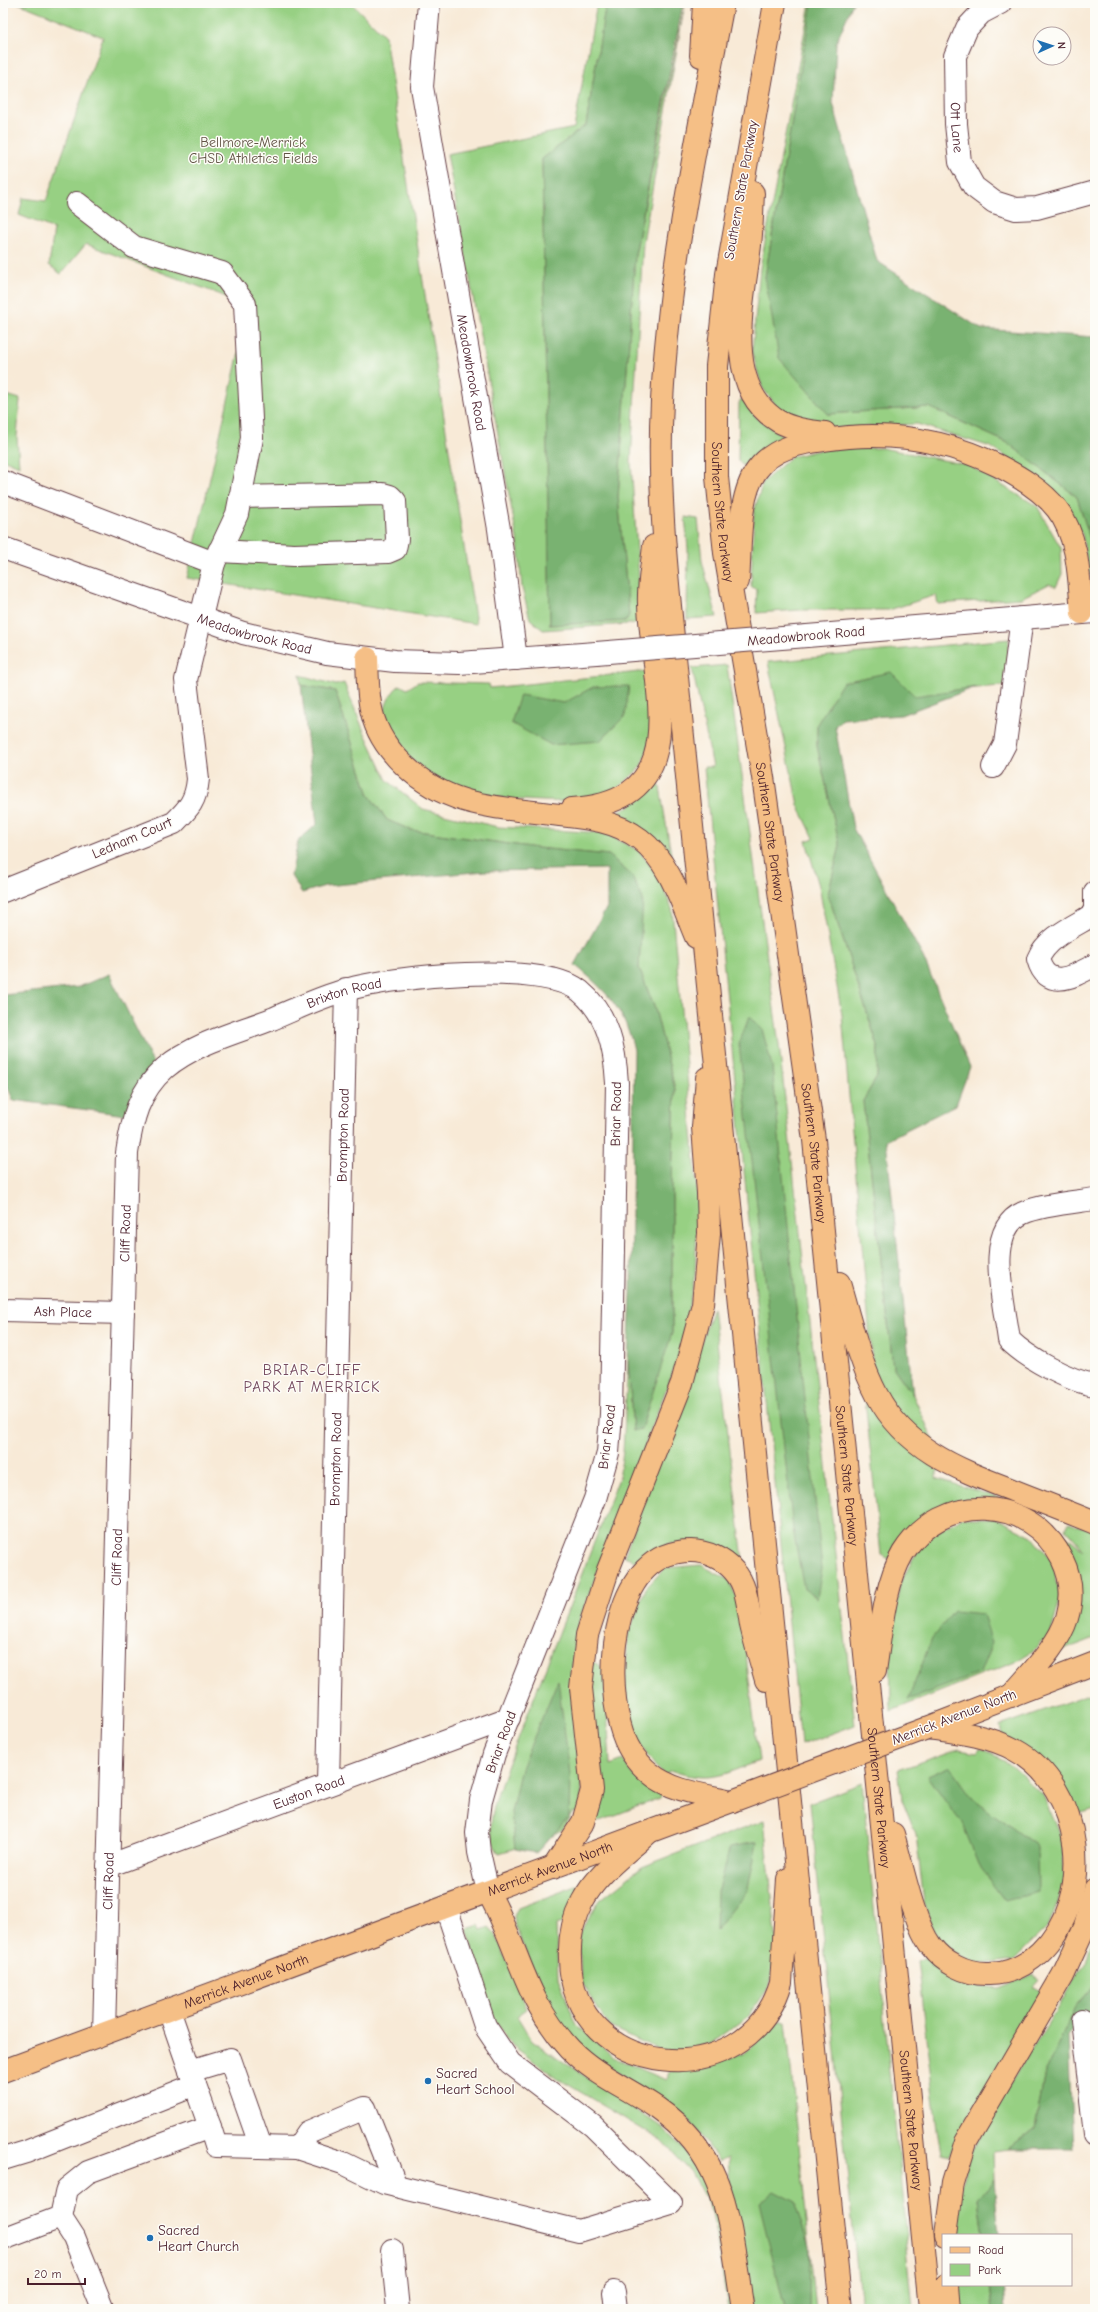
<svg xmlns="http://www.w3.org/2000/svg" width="1098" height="2312" font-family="'Comic Neue',sans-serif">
  <rect width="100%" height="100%" fill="#fdfcf7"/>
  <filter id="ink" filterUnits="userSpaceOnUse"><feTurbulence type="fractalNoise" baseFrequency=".025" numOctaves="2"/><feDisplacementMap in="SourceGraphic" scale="8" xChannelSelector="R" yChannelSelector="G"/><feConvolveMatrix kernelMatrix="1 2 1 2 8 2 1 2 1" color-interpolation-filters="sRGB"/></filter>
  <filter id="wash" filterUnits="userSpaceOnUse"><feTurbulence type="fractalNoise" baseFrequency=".012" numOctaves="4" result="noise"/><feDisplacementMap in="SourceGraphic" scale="16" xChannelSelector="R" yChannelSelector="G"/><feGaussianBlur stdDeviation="0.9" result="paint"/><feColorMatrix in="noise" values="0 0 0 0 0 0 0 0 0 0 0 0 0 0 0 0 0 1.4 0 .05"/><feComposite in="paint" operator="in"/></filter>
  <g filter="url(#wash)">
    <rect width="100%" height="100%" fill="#f8ead7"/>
    <path fill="#97d083" stroke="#707857" d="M18,3H351L385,36L476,624L187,578L246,322L224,296L86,244L61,274L49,265L54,229L19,215L23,198L46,201L103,37Z
      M597,3H606L586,125L542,159L550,625L626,621L629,614L618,497L635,255L685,3L643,242L631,462L642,623L543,630L530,619L522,588L518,544L447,154L574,128Z
      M810,3H812L765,277L828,414L929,407L1008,443L1077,497L1095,555V580L1089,574L1082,534L1051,487L991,447L917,424L817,429L781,412L762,387L752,352L760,268Z
      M3,394L20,399L17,437L19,466L3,459Z
      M741,399L747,403L755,416L787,439L749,466L742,465L738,460L739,403Z
      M882,448L968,465L1037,506L1061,548L1062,574L1056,587L1049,584L1021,598L938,604L936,595L889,610H800L756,613L757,589L751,587L754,511L763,482L791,457L824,449Z
      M685,517L698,519L702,561L717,617L687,619L688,549Z
      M1009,639L1004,686C938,689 879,706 817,724V746L840,846L828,894L878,1046L877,1077L863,1101L893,1367L913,1395L937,1448L896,1412L873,1372L842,1015L819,886L806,841L814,838L798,805L768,662Z
      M727,665L779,1045L855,1725L801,1745L704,767H713L692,668Z
      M648,671C650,704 657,735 641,766C638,771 612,793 607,796C582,807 483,799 457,790C443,785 394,749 388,736C380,717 385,697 400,685L407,689L418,682L489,684L490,688Z
      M300,675L336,685L344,683L363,729L387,780L423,809L498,827L605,833L639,851L659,877L672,909L698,1199L695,1274L680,1352L579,1621L571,1674L582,1788L580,1814L573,1812L563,1829L543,1840L499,1853C483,1834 495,1804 501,1783L619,1478L623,1452L628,1360L633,1431L672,1333V1182L675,1089L655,1009L639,968L640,934L609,855L537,848L411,830L387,820L369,795L335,691L301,685Z
      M652,783H658L660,787L672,860L613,814L630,806Z
      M713,1308L744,1568L701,1542L668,1544L638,1562L624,1557Z
      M870,1397L939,1468L936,1478L999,1498L996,1503L966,1501L890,1559L881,1555L865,1399Z
      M962,1518H996L1032,1536L1053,1562L1060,1599L1050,1637L1047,1642L1041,1641L1034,1650L1015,1662L891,1711L890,1646L900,1583L925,1538Z
      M1069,1522L1095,1532V1638L1061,1651L1059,1539L1064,1534L1084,1550L1066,1529Z
      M701,1565L729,1580L740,1606L759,1761C723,1775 709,1784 670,1770L666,1775L656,1767L633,1735L625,1690L628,1634L646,1588L665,1568Z
      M593,1662L605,1668L610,1765L623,1760L639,1782L662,1791L660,1798L597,1822L594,1819L589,1683Z
      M1095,1692V1809L1078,1814L1002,1735L1000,1726Z
      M980,1748L1008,1762L1043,1795L1062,1838L1065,1882L1049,1925L1014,1960L975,1965L939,1943L924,1903L916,1834L902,1799L898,1770L959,1749L977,1752Z
      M862,1783L913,2309H861L810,1803Z
      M764,1820L777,1946L769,1987L748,2017L710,2044L664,2052L610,2027L581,1981L579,1933L600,1900L642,1867Z
      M584,1883L565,1921L556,1925L558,1978L577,2025L615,2058L666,2080L668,2071L694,2069L746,2053L777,2021H786L816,2309H751L731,2197L728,2157L719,2161L689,2120L581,2049L548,2007L515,1926L514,1916L518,1908Z
      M479,1925L481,1930L489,1927L496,1935L527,2009L517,2016L532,2041L663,2128L689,2153L705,2181L716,2213L731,2309H728L712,2212L692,2173L662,2141L557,2078L513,2046L492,2016L467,1929Z
      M1095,1929V1983L1075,2007L1055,2051L1046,2066L1035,2129L1009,2149L993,2151L994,2180L978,2199L983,2235H954L957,2203L971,2153L995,2109L1086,1962Z
      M928,1956L944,1974L969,1985L1000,1988L1034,1974L1039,1980L1033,1987L1044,1994L972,2110L949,2155L941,2153L937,2130L917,1961Z
      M956,2285H990L993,2309H959Z"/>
    <path fill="#79b271" stroke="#62684e" d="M606,3H683L635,255L618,497L629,615L626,621L550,625L542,159L586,125Z
      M812,3H853L836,43L833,103L877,261L981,329L1095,337V555L1077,497L1008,443L929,407L828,414L779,358L765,277Z
      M891,672L915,696L976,687L901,715L843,719L835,726L853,828L923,957L970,1067L956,1105L886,1140L913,1395L893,1367L863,1101L877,1077L878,1046L828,894L840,846L817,746V724L843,682Z
      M301,685L335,691L369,795L387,820L411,830L537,848L609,855L632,876L643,899L639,968L655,1009L675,1089L672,1182V1333L641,1429L633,1431L628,1360L631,1295L634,1050C625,1009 606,991 575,965L607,907V869L485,871L325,886L302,893L291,876L298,841L317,824Z
      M629,686L625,716L600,741L551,745L511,723L520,695L564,703L593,687Z
      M109,974L159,1075L133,1116L13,1100L3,1075V995L79,987Z
      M749,1017L762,1029L772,1066L822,1569L817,1598L804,1589L793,1529L739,1044Z
      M954,1611L983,1614L992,1643L980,1673L908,1700L932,1638Z
      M558,1680L570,1774L569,1817L536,1853L515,1849L511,1812L521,1768Z
      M950,1766L974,1800L1037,1846L1038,1892L1005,1901L980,1868L962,1824L928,1776Z
      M757,1842L748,1889L716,1931L717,1892L730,1847Z
      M1095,1983V2008L1068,2035L1073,2149H1009L1035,2129L1046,2066L1055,2051L1075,2007Z
      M994,2180L999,2235H983L978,2199Z
      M774,2190L795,2201L810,2246L809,2309H785L759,2203Z
      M990,2285H1003L1005,2309H993Z"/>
  </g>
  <g filter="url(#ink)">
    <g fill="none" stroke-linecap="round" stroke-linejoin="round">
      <g stroke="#643d45" stroke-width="24">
        <g id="minor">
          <path id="s1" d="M429,3L422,87L499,529L516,659"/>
          <path id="s2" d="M1000,3L981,13L967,28L955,56L956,124L960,162L974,187L994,202L1016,209L1037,208L1095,192"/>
          <path d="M77,203L134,247L222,273L245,304L252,438L237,514L214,563"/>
          <path d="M3,482L214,563L186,680L198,779C196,801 189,808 174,823L3,891"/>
          <path id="s3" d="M3,548L243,633L327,653L395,661L459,663L596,653"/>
          <path d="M219,551L294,555L388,552L395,549L397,539L395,501L390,496L383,494L240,497"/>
          <path d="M807,636L1095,612"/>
          <path d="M993,767L1005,744L1022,618"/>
          <path d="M1095,892V917"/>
          <path d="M1094,914C1075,926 1047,937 1038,959C1047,992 1074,976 1095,965"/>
          <path d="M1095,1199C1075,1202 1041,1205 1023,1213C983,1230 1005,1306 1009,1340C1027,1358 1069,1381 1095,1385"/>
          <path id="s4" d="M3,1310L123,1313"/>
          <path id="s5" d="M328,1784L346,989"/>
          <path id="s6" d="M108,1866L509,1718"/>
          <path d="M1082,2020L1095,2135"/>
          <path id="s7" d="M104,2033L127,1153C132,1120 138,1092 165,1068C195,1043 236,1033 272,1019C296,1009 320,997 346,990C390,976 543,961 580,991C608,1014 615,1048 617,1083L611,1414L608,1453L595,1499L494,1754L481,1800L477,1833L479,1852L488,1892"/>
          <path d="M190,2071L230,2059L261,2147"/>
          <path d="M195,2085L210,2127"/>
          <path d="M297,2148L308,2132L365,2108L396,2186"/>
          <path d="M3,2159L26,2152L195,2085L169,2010"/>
          <path d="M61,2217L74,2237L103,2309"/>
          <path d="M3,2239L61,2217L67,2189L88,2172L210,2127L216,2146L297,2148L343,2163L384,2183L579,2231L671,2203L593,2126L510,2063L485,2026L446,1907"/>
          <path d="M392,2250L398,2309"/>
          <path d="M614,2292L616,2309"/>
        </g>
      </g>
      <g stroke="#643d45" stroke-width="24">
        <g id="major">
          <path d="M927,1728L1095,1663"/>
          <path id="s8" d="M3,2071L732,1801"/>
        </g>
      </g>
      <g stroke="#643d45" stroke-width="24">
        <g id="highway">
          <path d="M723,3C698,135 669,267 662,401C657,494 668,585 677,677L841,2309"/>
          <path id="s9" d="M775,3L727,274L717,366V477L725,553L763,777L814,1140L930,2309"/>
          <path d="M701,56L704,3"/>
          <path d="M753,193C752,210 752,228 750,245C744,299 721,386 778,421C792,429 809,431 825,433"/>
          <path d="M738,581C741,549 737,497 757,470C773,448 799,443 824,440C885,430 943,438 999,466C1020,477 1042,490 1057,509C1079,537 1079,579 1082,613"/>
          <path d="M367,658C368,676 367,695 372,713C377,734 389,751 405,766C450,809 501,807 560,815C588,818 616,821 640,839C670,862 682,904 696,937"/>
          <path d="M572,809C699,801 651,686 649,604C648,585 652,565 654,546"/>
          <path d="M839,1283C850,1320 859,1361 877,1395C905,1448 955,1468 1007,1488C1037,1500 1066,1511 1095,1523"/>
          <path d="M875,1671C881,1634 884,1585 903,1553C941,1492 1030,1494 1062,1559C1071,1577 1073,1598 1067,1618C1058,1647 1030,1673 1011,1696"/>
          <path d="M732,1801C706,1795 670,1791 650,1773C635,1761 625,1744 620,1725C604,1670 613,1550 691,1551C706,1551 724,1559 734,1571C747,1585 748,1607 751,1625C755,1643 761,1662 766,1680"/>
          <path d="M649,1832C627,1853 596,1874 582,1902C573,1919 569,1938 570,1958C571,2080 747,2098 781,1983L788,1879"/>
          <path d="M893,1834C902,1864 913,1922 931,1946C944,1963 965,1974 986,1974C1007,1975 1024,1967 1040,1952C1096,1899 1084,1787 1015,1750C988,1735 956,1732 927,1728"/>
          <path d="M553,1868L583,1822L592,1790L581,1688L587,1635L608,1570L682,1383L703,1304L709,1233L708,1193L703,1127L707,1078"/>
          <path d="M488,1892C519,1947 524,2000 570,2049C595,2075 628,2088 657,2108C731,2160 729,2228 743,2309"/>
          <path d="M946,2235L953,2183L966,2141L1063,1975L1085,1927L1095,1889"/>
          <path d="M948,2285L950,2309"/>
        </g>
      </g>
      <use href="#minor" stroke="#fff" stroke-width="22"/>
      <use href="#major" stroke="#f5bf86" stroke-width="22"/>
      <use href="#highway" stroke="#f5bf86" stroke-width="22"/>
      <g stroke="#643d45" stroke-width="24" stroke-linecap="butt">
        <path id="minor-bridge" d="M596,653L807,636"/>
      </g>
      <g stroke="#643d45" stroke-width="24" stroke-linecap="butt">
        <path id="major-bridge" d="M732,1801L927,1728"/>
      </g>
      <use href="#minor-bridge" stroke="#fff" stroke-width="22"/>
      <use href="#major-bridge" stroke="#f5bf86" stroke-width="22"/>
    </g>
  </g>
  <g fill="#1f6fb2" stroke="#fdfcf7" stroke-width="1.5">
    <circle cx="428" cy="2081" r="4"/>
    <circle cx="150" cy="2238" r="4"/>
  </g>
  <g text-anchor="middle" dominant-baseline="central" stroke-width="3" stroke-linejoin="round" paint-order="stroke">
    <g font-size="14" fill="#4a1f2b" stroke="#fdfcf7">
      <text stroke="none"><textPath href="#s2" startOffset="144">Ott Lane</textPath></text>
      <text transform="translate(741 190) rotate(-80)">Southern State Parkway</text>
      <text stroke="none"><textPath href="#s1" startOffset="374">Meadowbrook Road</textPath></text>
      <text stroke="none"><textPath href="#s9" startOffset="514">Southern State Parkway</textPath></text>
      <text stroke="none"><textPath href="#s3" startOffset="266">Meadowbrook Road</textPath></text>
      <text transform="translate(806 636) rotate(-5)">Meadowbrook Road</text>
      <text stroke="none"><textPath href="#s9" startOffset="838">Southern State Parkway</textPath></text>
      <text transform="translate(132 838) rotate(-23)">Lednam Court</text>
      <text stroke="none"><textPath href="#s7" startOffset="1171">Brixton Road</textPath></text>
      <text transform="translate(616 1114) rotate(-89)">Briar Road</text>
      <text stroke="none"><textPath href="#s5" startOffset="649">Brompton Road</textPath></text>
      <text stroke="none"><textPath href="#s9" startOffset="1162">Southern State Parkway</textPath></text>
      <text stroke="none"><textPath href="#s7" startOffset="800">Cliff Road</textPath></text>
      <text stroke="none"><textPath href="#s4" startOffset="60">Ash Place</textPath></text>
      <text transform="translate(607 1437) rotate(-83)">Briar Road</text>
      <text stroke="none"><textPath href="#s5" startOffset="325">Brompton Road</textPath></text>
      <text stroke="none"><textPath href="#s9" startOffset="1486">Southern State Parkway</textPath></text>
      <text stroke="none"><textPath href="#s7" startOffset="476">Cliff Road</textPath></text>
      <text transform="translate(954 1717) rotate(-21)">Merrick Avenue North</text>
      <text transform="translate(501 1742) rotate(-70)">Briar Road</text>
      <text stroke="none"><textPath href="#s6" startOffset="214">Euston Road</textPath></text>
      <text stroke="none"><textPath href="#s9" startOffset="1810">Southern State Parkway</textPath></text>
      <text stroke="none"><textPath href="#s8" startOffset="583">Merrick Avenue North</textPath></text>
      <text stroke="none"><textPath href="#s7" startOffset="152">Cliff Road</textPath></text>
      <text stroke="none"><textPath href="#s8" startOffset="259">Merrick Avenue North</textPath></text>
      <text stroke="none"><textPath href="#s9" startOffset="2134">Southern State Parkway</textPath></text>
    </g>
    <g font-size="14" fill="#615445" stroke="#fdfcf7">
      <text x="253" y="142">Bellmore-Merrick<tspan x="253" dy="16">CHSD Athletics Fields</tspan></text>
    </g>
    <g font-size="14" fill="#4a1f2b" stroke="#fdfcf7" text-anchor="start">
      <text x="436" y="2073">Sacred<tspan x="436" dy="16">Heart School</tspan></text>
      <text x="158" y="2230">Sacred<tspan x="158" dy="16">Heart Church</tspan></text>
    </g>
    <g font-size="15" letter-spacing="1" fill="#764c61" stroke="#fdfcf7">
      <text x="312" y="1370">BRIAR-CLIFF<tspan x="312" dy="17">PARK AT MERRICK</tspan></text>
    </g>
  </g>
  <rect width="1098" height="2312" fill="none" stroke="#fdfcf7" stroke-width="16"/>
  <rect x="942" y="2234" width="130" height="52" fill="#fdfcf7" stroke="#b5a4a5"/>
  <rect x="950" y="2247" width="20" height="6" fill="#f5bf86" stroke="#b5a4a5"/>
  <text x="978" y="2254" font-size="12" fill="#4a1f2b">Road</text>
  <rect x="950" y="2264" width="20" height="12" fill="#97d083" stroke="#b5a4a5"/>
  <text x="978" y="2274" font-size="12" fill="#4a1f2b">Park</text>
  <g transform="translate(1052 46) rotate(87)"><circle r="19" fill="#fdfcf7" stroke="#b5a4a5"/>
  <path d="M0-3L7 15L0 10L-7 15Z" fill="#1f6fb2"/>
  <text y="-6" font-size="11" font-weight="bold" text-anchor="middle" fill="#4a1f2b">N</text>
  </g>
  <path d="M28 2278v6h57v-6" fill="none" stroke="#4a1f2b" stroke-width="2"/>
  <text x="34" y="2278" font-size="12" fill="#4a1f2b" stroke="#fdfcf7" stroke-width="3" paint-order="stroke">20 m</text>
</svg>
